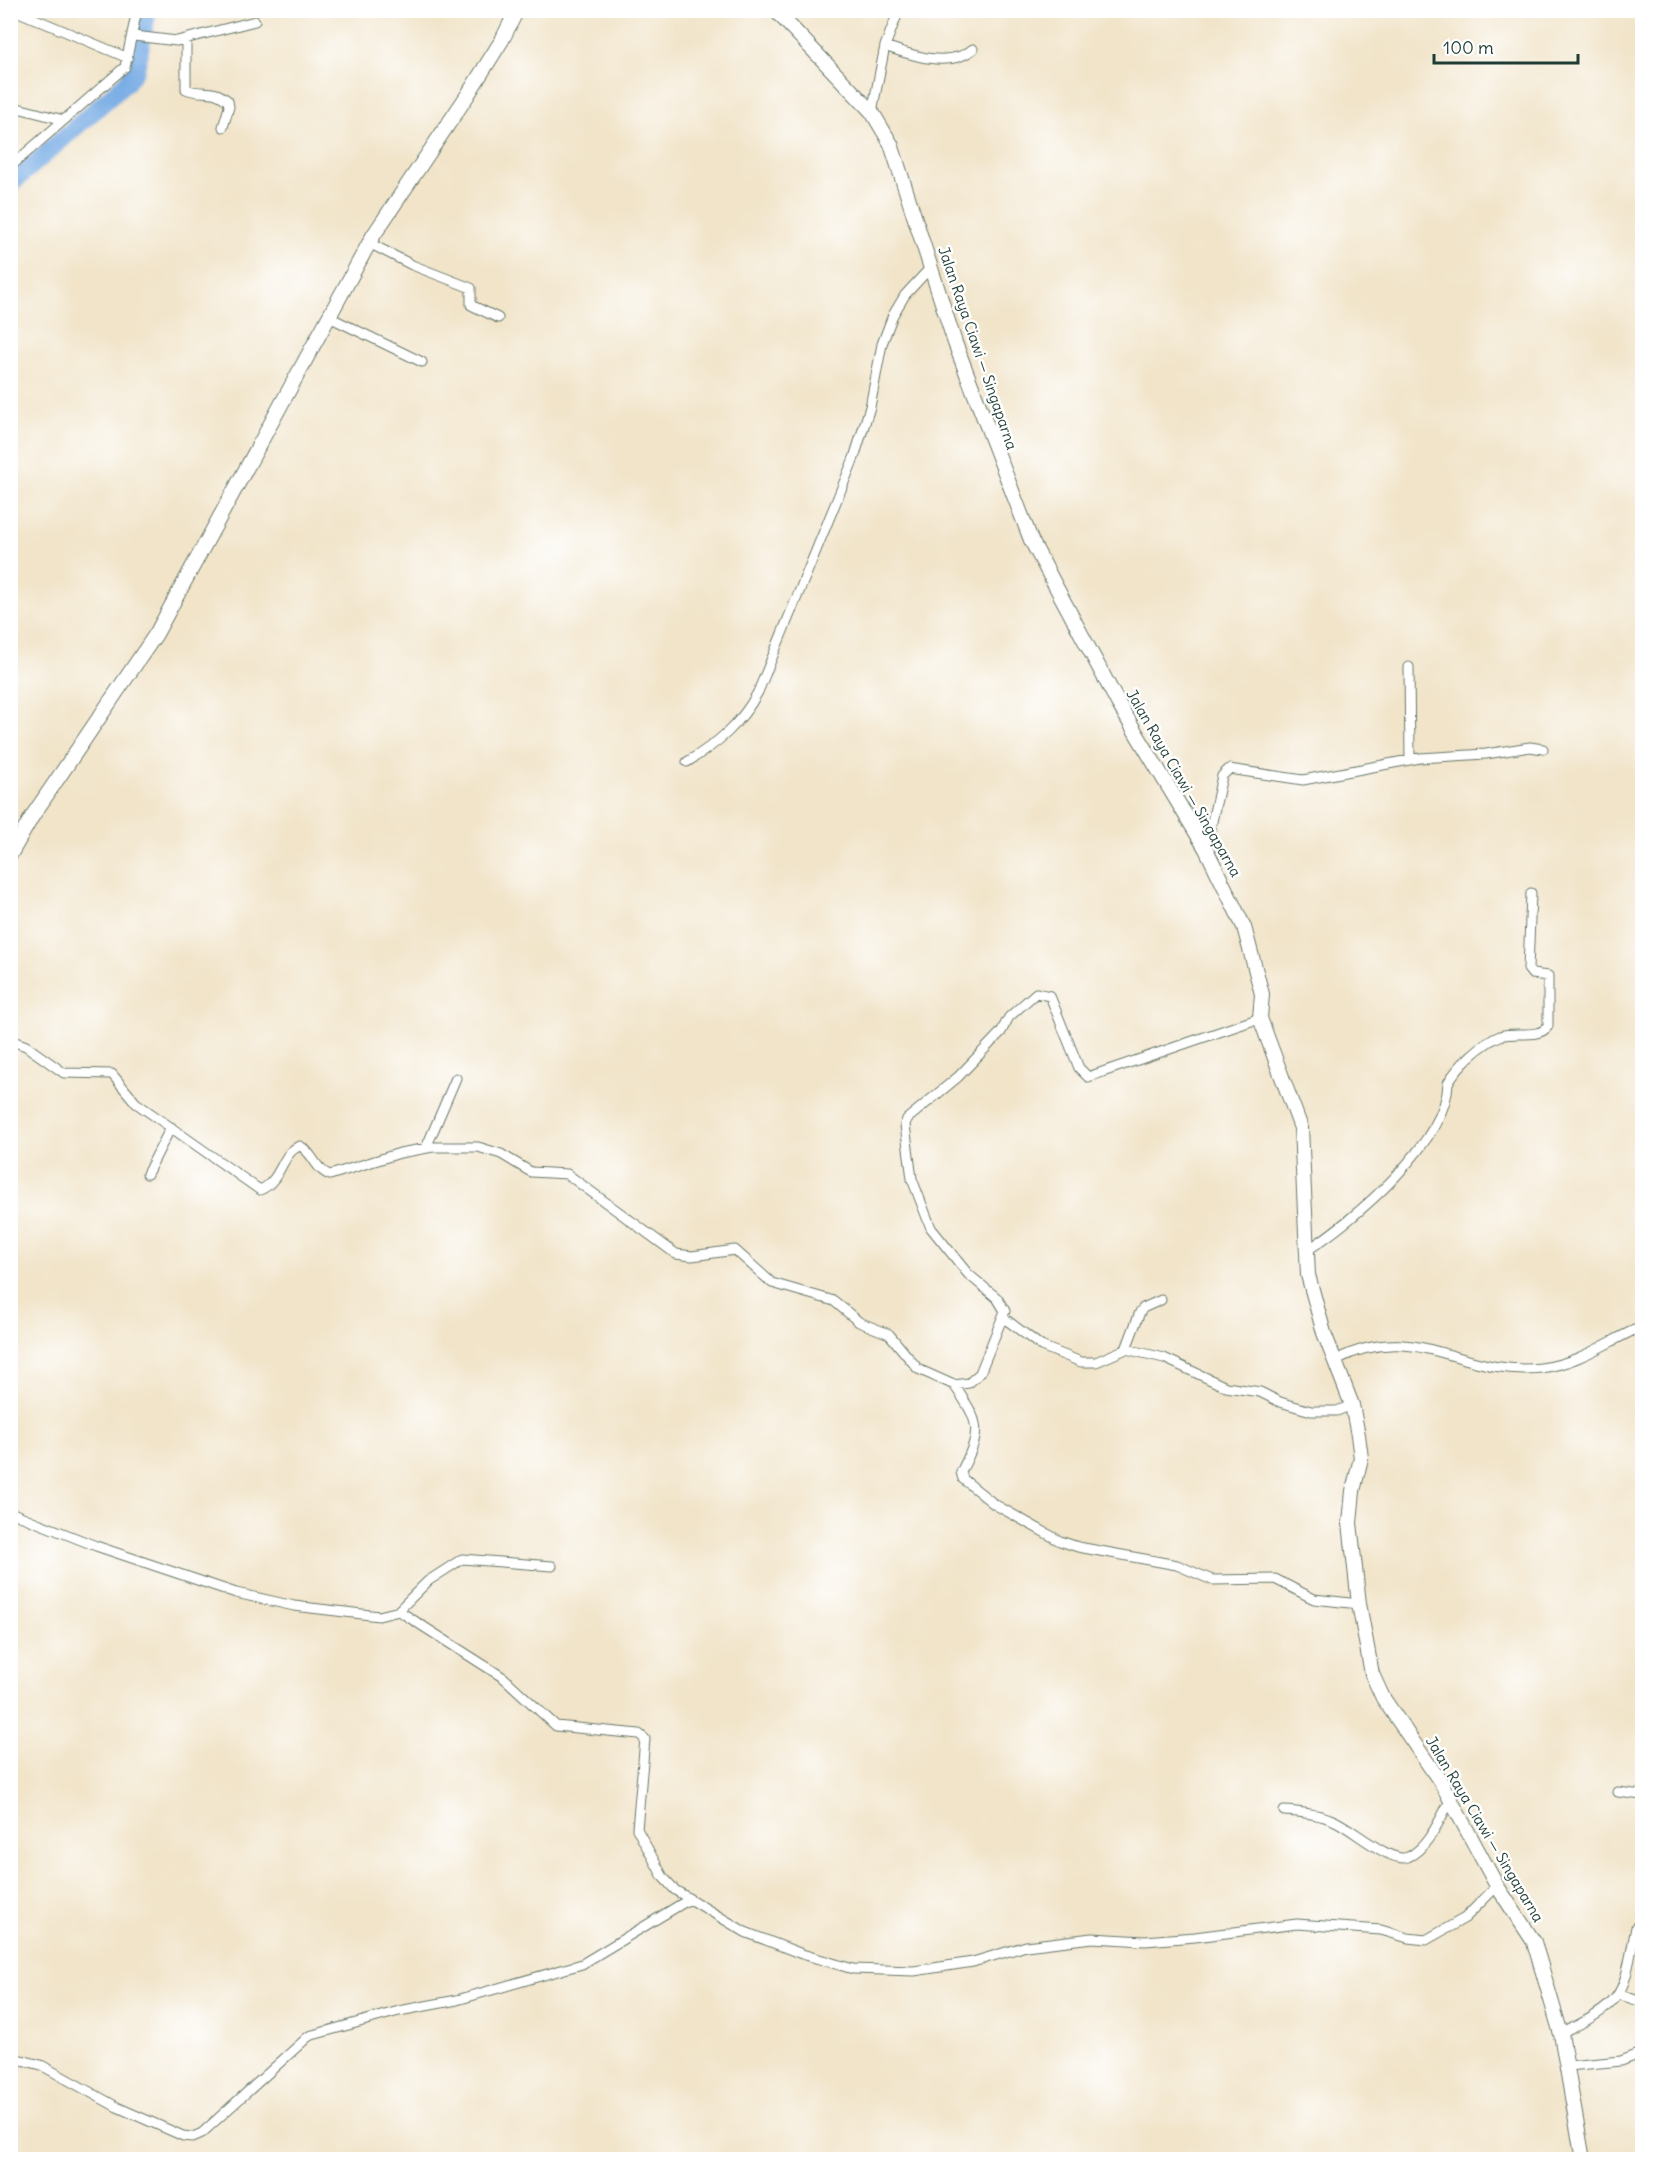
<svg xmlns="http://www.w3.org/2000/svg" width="1653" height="2170" font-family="Delius,sans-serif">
  <rect width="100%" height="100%" fill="#fff"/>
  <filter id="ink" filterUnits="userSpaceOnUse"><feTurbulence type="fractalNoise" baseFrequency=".0167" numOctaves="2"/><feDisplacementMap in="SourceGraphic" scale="12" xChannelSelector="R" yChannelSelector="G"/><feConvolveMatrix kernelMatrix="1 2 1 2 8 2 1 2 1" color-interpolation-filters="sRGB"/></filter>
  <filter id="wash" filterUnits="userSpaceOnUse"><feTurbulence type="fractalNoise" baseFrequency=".008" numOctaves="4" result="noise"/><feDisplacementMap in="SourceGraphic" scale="24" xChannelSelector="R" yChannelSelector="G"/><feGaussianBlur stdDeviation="1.35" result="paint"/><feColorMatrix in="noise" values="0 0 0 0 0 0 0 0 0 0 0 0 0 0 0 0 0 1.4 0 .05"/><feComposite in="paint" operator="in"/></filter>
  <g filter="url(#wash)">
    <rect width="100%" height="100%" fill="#f1e4c9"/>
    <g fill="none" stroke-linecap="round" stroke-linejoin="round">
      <path stroke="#76abe4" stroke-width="18" d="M10,185L127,82L136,69L148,10"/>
    </g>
  </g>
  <g filter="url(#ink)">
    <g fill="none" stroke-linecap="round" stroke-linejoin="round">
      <g stroke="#687768" stroke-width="11">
        <path id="street" d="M14,10L128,58
          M134,36L177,41L255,21
          M186,39V89C203,96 212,87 228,101L229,107L223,127
          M885,46C910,55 950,69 973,49
          M10,106L64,120
          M872,112L885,46L899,10
          M10,167L125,67L137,10
          M369,243L412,265L471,288V305L498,318
          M329,317L422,362
          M1409,667L1410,760
          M687,762C718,743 741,724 758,692L854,458L870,407L882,344L893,315L905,295L931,267
          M1206,849L1222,776L1229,769L1303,780L1420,758L1486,754L1530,747L1543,749
          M10,1040L26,1046L64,1073L112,1074L136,1103L260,1190C282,1181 281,1152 300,1146C313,1152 315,1170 330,1175L400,1153L433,1147H478L501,1154L531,1172L567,1174L676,1254L692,1256L735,1250L772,1283L834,1301L859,1322L889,1334L918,1369L954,1385L969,1383L980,1373L1005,1311L997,1298L968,1274L931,1228L912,1179L905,1125L907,1119L958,1077L1001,1032L1009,1017L1036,993L1050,996L1079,1068L1088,1077L1260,1018
          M426,1148L456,1078
          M147,1174L171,1127
          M1306,1251C1353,1221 1447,1142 1448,1083C1458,1065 1481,1044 1500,1036C1513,1031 1540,1039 1548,1026V976L1532,974L1528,969L1531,893
          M1004,1318L1041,1346L1081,1362H1096L1126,1349L1164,1358L1226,1387L1260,1392L1280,1402L1311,1411H1337L1352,1405
          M1126,1349L1140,1312L1143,1308L1161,1300
          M1336,1360C1416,1318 1461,1377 1541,1368C1575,1364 1603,1345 1634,1330L1642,1328
          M954,1385C980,1423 983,1429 961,1472L963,1479L994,1504L1060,1541L1078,1547L1177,1565L1212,1580L1275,1579L1314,1599L1359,1604
          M10,1512L96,1546L236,1593L294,1606L379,1616L399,1611L504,1678L556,1726L639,1734L645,1739L637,1829L663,1877L675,1890L745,1932L802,1954L853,1969L914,1971L973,1962L1026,1946L1092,1938L1145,1941L1195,1937L1297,1924L1381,1930L1408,1938L1426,1940L1465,1918L1497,1886
          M398,1611L428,1581L462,1559L552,1566
          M1618,1792L1642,1795
          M1284,1811C1301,1812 1320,1814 1335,1821C1353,1829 1391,1864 1408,1857C1428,1848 1440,1819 1450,1801
          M1620,1995L1642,2002
          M1561,2034C1627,2000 1622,1998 1636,1927
          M10,2057L41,2065L117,2107L183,2136L193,2137L202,2133L309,2036L399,2011L457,2000L582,1964L688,1900
          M1568,2066L1621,2061L1642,2053"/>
      </g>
      <g stroke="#687768" stroke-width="16">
        <path id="secondary" d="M775,10L872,112L891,144L955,343L1031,540L1118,703L1206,849L1244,927L1262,994L1260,1018L1301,1128L1308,1275L1324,1333L1352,1405L1358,1435L1361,1458L1353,1491L1350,1523L1359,1604L1372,1674L1383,1698L1442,1784L1497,1886L1534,1942L1561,2034L1583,2160
          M10,855L33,815L156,634L373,236L467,96L502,40L517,10"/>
      </g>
      <use href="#street" stroke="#fff" stroke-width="9"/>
      <use href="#secondary" stroke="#fff" stroke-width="14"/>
    </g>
  </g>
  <g text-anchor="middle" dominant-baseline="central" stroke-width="5" stroke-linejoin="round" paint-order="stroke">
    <g font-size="15" fill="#1f3d34" stroke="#fff">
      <text transform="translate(978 348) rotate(71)">Jalan Raya Ciawi — Singaparna</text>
      <text transform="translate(1184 783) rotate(60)">Jalan Raya Ciawi — Singaparna</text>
      <text transform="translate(1485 1829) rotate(59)">Jalan Raya Ciawi — Singaparna</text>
    </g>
  </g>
  <rect width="1653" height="2170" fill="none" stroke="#fff" stroke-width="36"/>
  <path d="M1434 54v9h144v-9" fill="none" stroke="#1f3d34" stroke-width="3"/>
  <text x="1443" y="54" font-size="18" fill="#1f3d34" stroke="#ffffff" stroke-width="4.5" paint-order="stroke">100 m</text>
</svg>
